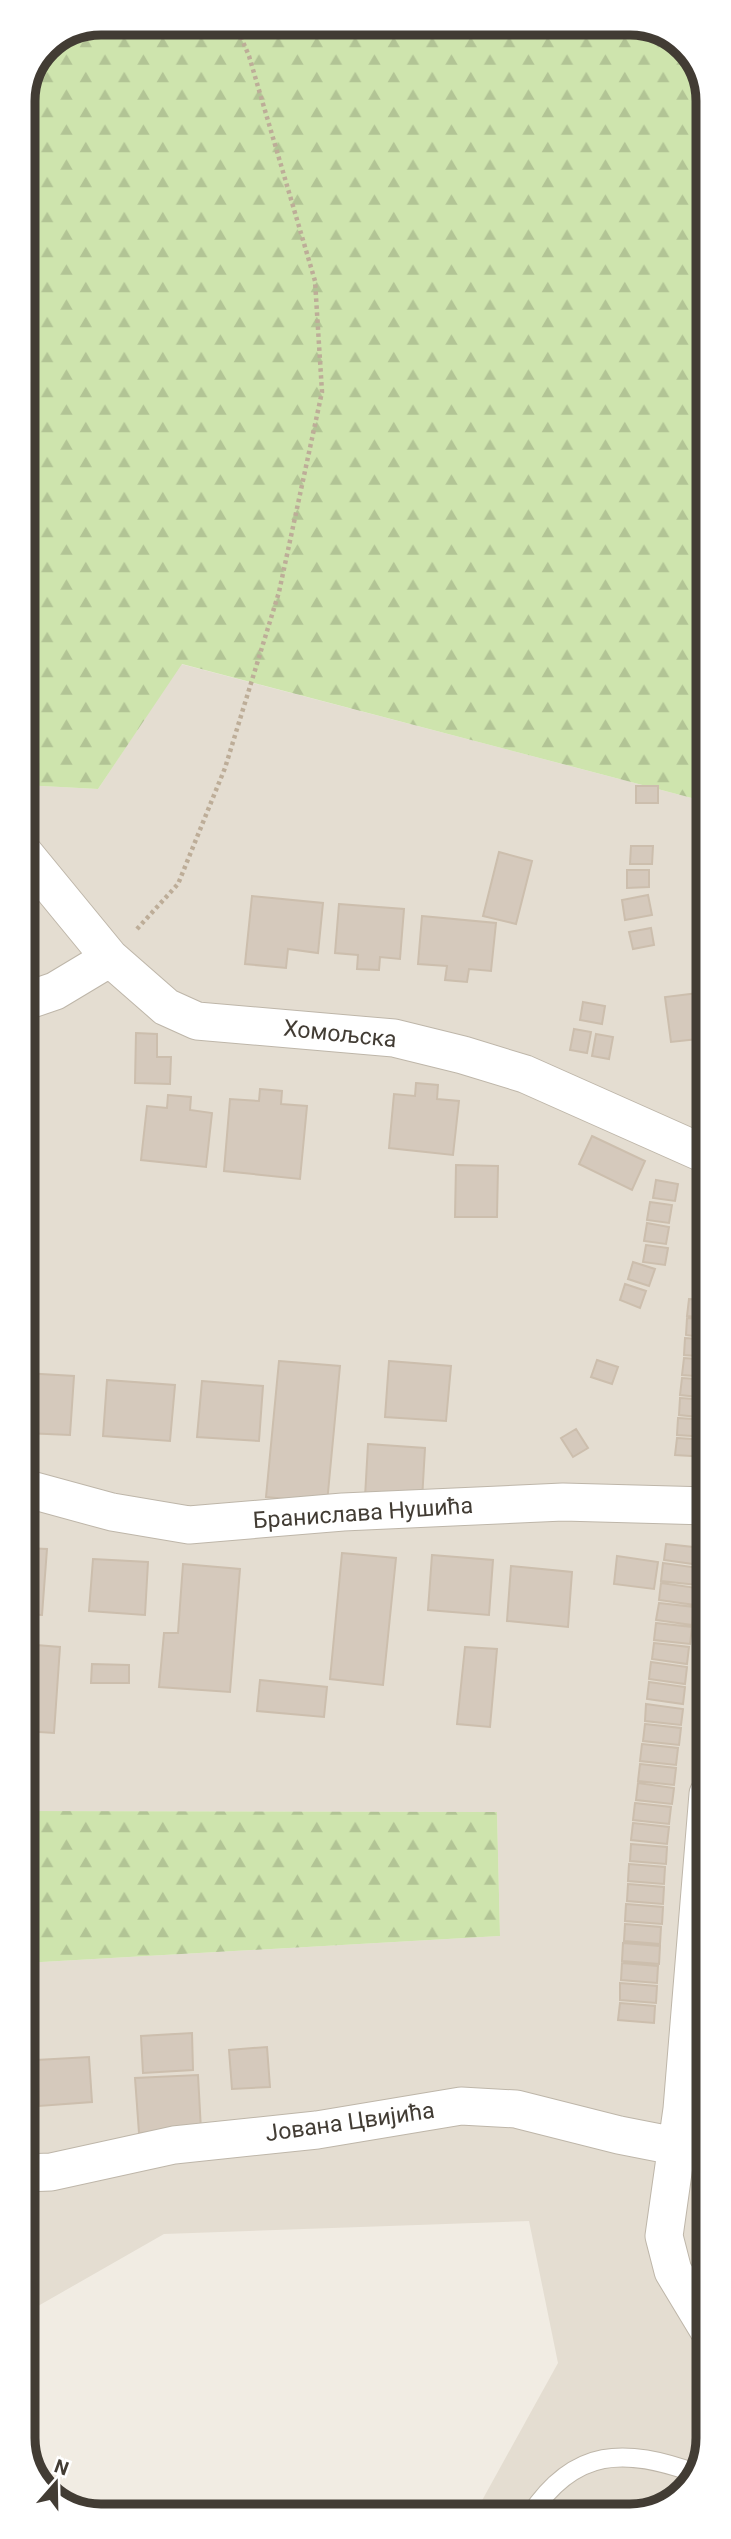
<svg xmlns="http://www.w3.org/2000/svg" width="731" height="2539" font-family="Roboto,sans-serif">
  <defs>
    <pattern id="forest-firs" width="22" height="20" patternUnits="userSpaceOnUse" patternTransform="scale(1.75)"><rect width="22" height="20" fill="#cee4ad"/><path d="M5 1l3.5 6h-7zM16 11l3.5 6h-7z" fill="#b2c495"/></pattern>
  </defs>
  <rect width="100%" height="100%" fill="#f1ece3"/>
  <path fill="#e4ddd1" d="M181,664L707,802L708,2438L689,2489L646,2515H474L558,2363L529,2221L164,2234L24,2314V1963L500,1936L497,1812L24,1811L23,785L98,789Z"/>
  <path fill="url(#forest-firs)" d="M101,23H640L682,42L707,85V802L182,664L98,789L23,785V101L46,45Z
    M24,1811L497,1812L500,1936L24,1963Z"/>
  <path fill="#d5c9bc" stroke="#ccbead" stroke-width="2" d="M636,786H658V803H636Z
    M631,846H653L652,864H630Z
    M499,852L532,861L516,924L483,916Z
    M627,870H649V887L627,888Z
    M648,895L652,915L625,920L622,900Z
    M252,896L323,903L318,953L288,949L286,968L245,964Z
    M339,904L404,909L400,959L380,957L379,970L357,969L358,955L335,953Z
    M422,916L496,923L491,971L469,969L467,982L445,980L447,966L418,964Z
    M651,928L654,945L633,949L629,932Z
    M707,992V1038L671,1042L665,997Z
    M583,1002L605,1006L602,1024L580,1020Z
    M574,1029L591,1032L587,1053L570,1050Z
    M136,1033L157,1034V1057H171L170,1084L135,1083Z
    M596,1034L613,1037L609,1059L592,1056Z
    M416,1083L438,1085L437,1099L459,1101L453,1155L389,1148L394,1094L415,1096Z
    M260,1089L282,1091L281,1104L307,1106L300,1179L224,1171L230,1099L259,1101Z
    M168,1095L191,1097L190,1110L212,1113L206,1167L141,1160L147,1106L167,1108Z
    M592,1136L645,1161L632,1190L579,1164Z
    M456,1165L498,1166L497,1217H455Z
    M656,1180L678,1184L675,1201L653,1198Z
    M650,1202L672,1205L669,1223L647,1220Z
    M647,1223L669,1227L666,1244L644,1241Z
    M646,1245L668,1248L665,1265L643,1262Z
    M633,1262L655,1269L649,1286L628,1279Z
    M625,1284L646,1291L640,1308L620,1300Z
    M689,1299L707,1300V1318L687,1316Z
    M687,1318L707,1320L708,1338L686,1335Z
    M685,1338L708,1340V1357L684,1355Z
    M684,1358L708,1360V1377L682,1375Z
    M597,1360L618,1367L612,1384L591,1377Z
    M279,1361L340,1366L327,1503L266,1497Z
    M389,1361L451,1366L446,1421L385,1417Z
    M24,1373L74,1376L70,1435L24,1433Z
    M682,1378L708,1380V1398L680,1395Z
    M107,1380L175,1385L170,1441L103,1436Z
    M202,1381L263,1386L259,1441L197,1437Z
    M680,1398L708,1400V1418L679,1415Z
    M678,1418L708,1420V1437L677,1435Z
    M576,1429L588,1448L573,1457L561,1438Z
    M677,1438L708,1440V1457L675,1455Z
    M368,1444L425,1448L422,1500L365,1497Z
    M666,1544L702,1548L700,1565L664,1560Z
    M24,1548L47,1549L42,1615L24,1614Z
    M342,1553L396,1558L383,1685L330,1679Z
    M432,1555L493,1560L489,1615L428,1610Z
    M617,1556L658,1562L654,1589L614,1584Z
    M93,1559L148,1562L145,1615L89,1611Z
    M663,1563L699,1568L697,1585L661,1581Z
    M183,1564L240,1569L230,1692L159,1687L164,1633H178Z
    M511,1566L572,1572L568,1627L507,1621Z
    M661,1583L697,1588L695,1605L659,1600Z
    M659,1603L694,1607L692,1625L656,1620Z
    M656,1623L692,1627L690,1644L654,1640Z
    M654,1643L689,1647L687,1664L652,1659Z
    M36,1645L60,1647L54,1733L24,1731V1666L35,1667Z
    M465,1647L497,1649L490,1727L457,1724Z
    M651,1662L687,1667L685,1684L649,1679Z
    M92,1664L129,1665V1683H91Z
    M260,1680L327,1687L324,1717L257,1711Z
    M649,1682L685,1687L683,1704L647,1699Z
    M646,1704L683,1709L681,1725L645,1721Z
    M645,1724L681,1728L679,1745L643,1741Z
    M642,1744L678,1748L676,1765L640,1761Z
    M640,1764L676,1768L674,1785L638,1781Z
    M638,1783L674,1788L672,1804L636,1800Z
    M635,1803L671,1807L669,1824L633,1820Z
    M633,1823L669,1827L667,1844L631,1840Z
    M631,1844L667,1847L666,1864L630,1861Z
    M629,1864L665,1867L664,1884L628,1881Z
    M628,1884L664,1887L663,1904L627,1901Z
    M626,1904L663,1907L662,1924L625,1921Z
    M625,1924L661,1927L660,1944L624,1941Z
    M623,1943L660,1946L659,1964L622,1961Z
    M622,1963L658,1966L657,1983L621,1980Z
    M620,1983L657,1986L656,2003L620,2000Z
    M620,2003L655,2006L654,2023L618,2020Z
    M192,2033L193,2070L143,2073L141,2036Z
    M267,2047L270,2087L232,2089L229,2050Z
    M89,2057L92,2102L39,2106L37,2060Z
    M24,2063H28L30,2089L24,2090Z
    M198,2075L201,2130L139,2133L135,2078Z"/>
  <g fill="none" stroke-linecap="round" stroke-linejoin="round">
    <g stroke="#beb6a9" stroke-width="20">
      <path id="lane" d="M530,2515C575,2447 625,2448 695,2473"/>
    </g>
    <g stroke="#beb6a9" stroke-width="39">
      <path id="street" d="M23,852L110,958L166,1007L197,1021L394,1038L463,1055L525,1074L707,1155
        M23,1002L55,991L110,958
        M24,1488L112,1512L189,1525L343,1512L563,1502L708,1506
        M708,1794L682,2109L664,2236L673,2271L708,2329
        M24,2173L51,2172L174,2145L317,2130L461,2106L516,2109L619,2135L675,2146"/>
    </g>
    <path stroke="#bdad98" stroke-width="4.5" stroke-dasharray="3.5 3.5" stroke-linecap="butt" d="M137,929L178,884L225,768L279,592L322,392L315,281L249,56L235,23"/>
    <use href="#lane" stroke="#fff" stroke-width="18"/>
    <use href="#street" stroke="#fff" stroke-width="37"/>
  </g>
  <g text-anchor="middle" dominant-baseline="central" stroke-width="5" stroke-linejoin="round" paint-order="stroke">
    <g font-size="23" fill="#423c34" stroke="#fff">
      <text transform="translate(340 1034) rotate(6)">Хомољска</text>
      <text transform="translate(363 1513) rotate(-4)">Бранислава Нушића</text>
      <text transform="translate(350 2122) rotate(-8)">Јована Цвијића</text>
    </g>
  </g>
  <path d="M0 0H731V2539H0ZM101 35H630A66 66 0 0 1 696 101V2438A66 66 0 0 1 630 2504H101A66 66 0 0 1 35 2438V101A66 66 0 0 1 101 35Z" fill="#fff" fill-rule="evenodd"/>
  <path fill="none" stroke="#423c34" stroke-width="9" d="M101 35H630A66 66 0 0 1 696 101V2438A66 66 0 0 1 630 2504H101A66 66 0 0 1 35 2438V101A66 66 0 0 1 101 35Z"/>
  <g transform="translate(56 2483) rotate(20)" stroke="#ffffff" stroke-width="5" paint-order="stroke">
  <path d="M0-5L12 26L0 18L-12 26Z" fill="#423c34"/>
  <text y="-10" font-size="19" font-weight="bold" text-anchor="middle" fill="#423c34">N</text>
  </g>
</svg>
